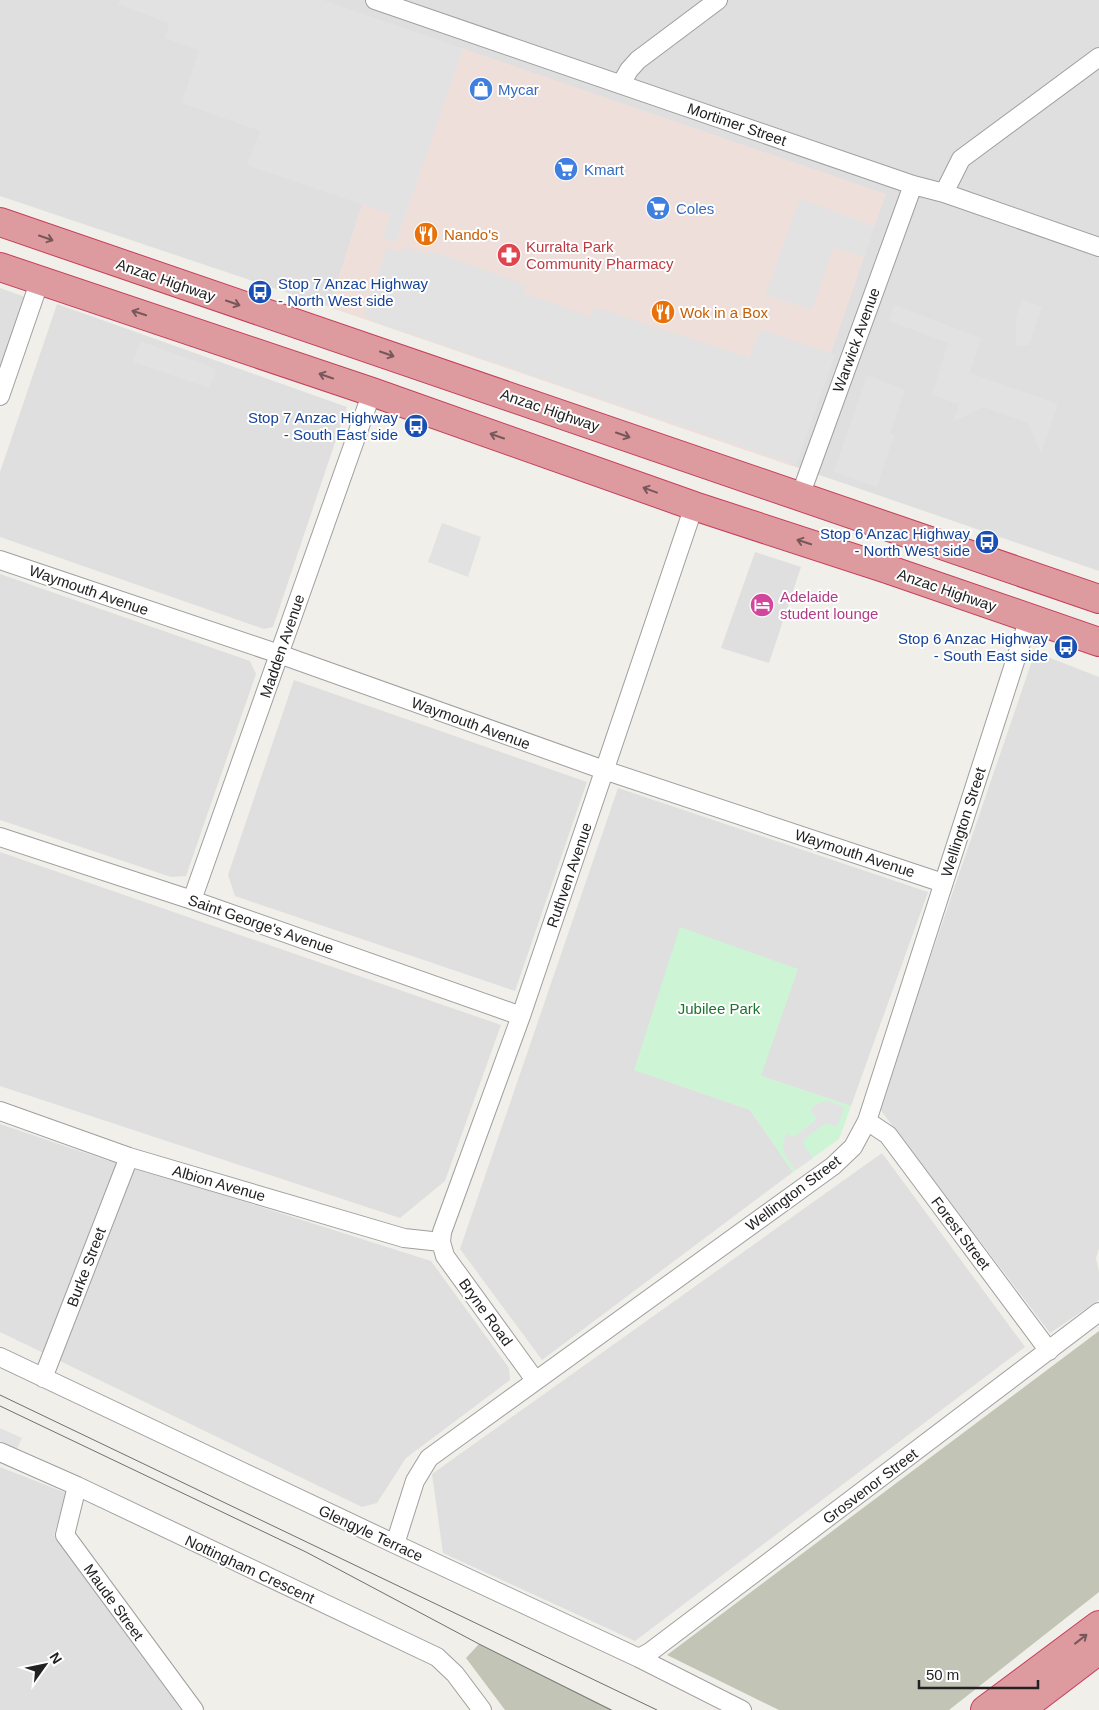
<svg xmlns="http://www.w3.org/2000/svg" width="1099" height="1710" font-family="Helvetica,sans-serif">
  <rect width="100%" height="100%" fill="#f1efe9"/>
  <path fill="#dfdfdf" d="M0,0H1099V571L333,308L0,196Z
    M0,288L25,297L0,370Z
    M57,304L347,407L273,627L264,629L0,537V472Z
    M755,552L801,567L769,663L721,648Z
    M0,574L250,661L256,674L186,876L171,877L0,820Z
    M1035,652L1099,677V1248L1096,1258L1099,1272V1300L1050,1333L879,1108Z
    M294,680L587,782L515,991L235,896L228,875Z
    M618,788L928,892L851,1106L761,1076L635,1070L750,1110L793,1172L542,1360L460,1249Z
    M0,852L501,1025L445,1181L400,1218L0,1086Z
    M0,1124L106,1160L141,1169L431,1261L509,1368L510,1380L406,1458L377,1503L362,1507L0,1332Z
    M882,1153L1025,1347L635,1641L443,1553L432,1474Z
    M0,1467L66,1493L54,1535L184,1710H0Z"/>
  <path fill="#efdfdb" d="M120,0H322L886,194L792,466L329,307L362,204L247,165L260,131L182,103L199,50L165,38L169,23L118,4Z"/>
  <path fill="#c2c4b6" d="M1099,1331V1592L949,1710H779L667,1655Z
    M479,1644L613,1710H505L466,1658Z"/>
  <path fill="#cdf4d5" d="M680,927L798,969L761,1076L851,1106L839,1139L793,1172L750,1110L634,1070Z"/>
  <path fill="#e2e2e2" d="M121,0H323L463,49L396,242L383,238L390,214L247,165L260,131L182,103L199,50L165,38L169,23L118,4Z
    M800,199L875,226L864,257L833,248L812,310L765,295Z
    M404,246L429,255L431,251L526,285L524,293L590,317L594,307L749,358L760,329L835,355L796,465L372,321L364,312L387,248L402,253Z
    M1022,300L1042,307L1029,345L1016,346V317Z
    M894,305L981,338L970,373L1058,404L1041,453L1028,423L983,407L953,422L959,405L932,394L948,343L889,321Z
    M140,341L217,369L209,388L133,362Z
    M867,375L905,390L890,433L894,435L877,487L834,472Z
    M442,523L481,537L468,577L428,562Z
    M824,1101H830L844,1108L837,1127L826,1123L804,1139V1146L813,1158L796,1170L785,1155L783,1145L786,1134L794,1137L817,1119L810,1110L817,1104Z
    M0,1428L22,1438L17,1449L0,1441Z"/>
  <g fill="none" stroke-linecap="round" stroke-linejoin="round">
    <g stroke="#9f9f9f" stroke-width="20">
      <path id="street" d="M375,0L913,185L944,193L1099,247
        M621,84L629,70L638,60L718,0
        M944,193L961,159L1099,57
        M0,396L40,280
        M800,496L913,185
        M0,560L279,654L604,770L943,883
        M0,837L192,900L521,1016
        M192,900L372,392
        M0,1111L129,1157L404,1238L441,1242
        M867,1121L888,1135L1049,1351
        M0,1357L395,1544L639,1658L742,1710
        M43,1378L129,1157
        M535,1380L445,1256L441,1242L442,1232L521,1016L694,506
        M0,1452L77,1486L437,1657L455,1674L482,1710
        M77,1486L65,1535L194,1710
        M395,1544L415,1481L429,1458L833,1166L853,1147L867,1121L1029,618
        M639,1658L650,1652L1099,1312"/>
    </g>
    <g stroke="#c73e5b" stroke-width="30">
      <path id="highway" d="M0,222L1099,599
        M0,267L372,392L694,506L887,569L1099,642
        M985,1710L1099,1625
        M1020,1710L1099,1650"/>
    </g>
    <use href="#street" stroke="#fff" stroke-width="18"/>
    <use href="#highway" stroke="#de9b9f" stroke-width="28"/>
    <path stroke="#707070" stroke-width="1" d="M0,1395L657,1710
      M0,1406L306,1552L479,1644L611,1710"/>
  </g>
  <defs><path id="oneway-shaft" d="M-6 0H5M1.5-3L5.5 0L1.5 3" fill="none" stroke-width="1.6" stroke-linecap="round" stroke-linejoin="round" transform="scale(1.25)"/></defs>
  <g stroke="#77585a">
    <use href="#oneway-shaft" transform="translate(46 238) rotate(19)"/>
    <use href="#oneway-shaft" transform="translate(233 303) rotate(19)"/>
    <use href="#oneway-shaft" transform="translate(139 313) rotate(-162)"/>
    <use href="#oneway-shaft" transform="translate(387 354) rotate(19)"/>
    <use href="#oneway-shaft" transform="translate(326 376) rotate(-161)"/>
    <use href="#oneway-shaft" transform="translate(623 435) rotate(19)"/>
    <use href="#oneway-shaft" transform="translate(497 436) rotate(-161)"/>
    <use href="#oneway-shaft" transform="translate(650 490) rotate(-160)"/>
    <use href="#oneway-shaft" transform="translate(804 542) rotate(-162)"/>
    <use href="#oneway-shaft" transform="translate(1081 1639) rotate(-38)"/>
  </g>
  <defs>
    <g id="shop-disc" transform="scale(1.25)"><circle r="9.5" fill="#3f7fe0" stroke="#fff"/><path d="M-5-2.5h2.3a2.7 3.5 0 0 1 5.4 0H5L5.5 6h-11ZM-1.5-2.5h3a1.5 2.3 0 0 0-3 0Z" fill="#fff"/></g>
    <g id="supermarket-disc" transform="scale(1.25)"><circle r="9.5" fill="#3f7fe0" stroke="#fff"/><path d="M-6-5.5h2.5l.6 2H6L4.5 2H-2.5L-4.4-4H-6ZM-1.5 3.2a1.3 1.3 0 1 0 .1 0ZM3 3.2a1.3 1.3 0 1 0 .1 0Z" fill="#fff"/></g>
    <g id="restaurant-disc" transform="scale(1.25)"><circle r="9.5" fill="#e8710a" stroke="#fff"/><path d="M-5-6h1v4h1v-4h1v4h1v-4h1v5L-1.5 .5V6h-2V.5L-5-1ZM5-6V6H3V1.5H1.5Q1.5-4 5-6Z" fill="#fff"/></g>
    <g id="pharmacy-disc" transform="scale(1.25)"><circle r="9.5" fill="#e0444e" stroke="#fff"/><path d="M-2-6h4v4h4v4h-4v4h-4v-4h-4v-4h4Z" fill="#fff"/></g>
    <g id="bus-disc" transform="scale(1.25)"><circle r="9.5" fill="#1a4fb4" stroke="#fff"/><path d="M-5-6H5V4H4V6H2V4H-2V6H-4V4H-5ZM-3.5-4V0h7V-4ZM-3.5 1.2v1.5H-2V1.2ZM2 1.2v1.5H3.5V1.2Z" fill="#fff"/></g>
    <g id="hotel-disc" transform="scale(1.25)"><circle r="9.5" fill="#d1479c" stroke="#fff"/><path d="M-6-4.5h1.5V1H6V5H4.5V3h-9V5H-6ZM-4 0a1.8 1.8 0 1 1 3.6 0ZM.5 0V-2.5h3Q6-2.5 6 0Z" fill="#fff"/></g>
  </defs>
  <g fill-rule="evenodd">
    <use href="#shop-disc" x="481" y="89"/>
    <use href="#supermarket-disc" x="566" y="169"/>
    <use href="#supermarket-disc" x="658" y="208"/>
    <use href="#restaurant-disc" x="426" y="234"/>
    <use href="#pharmacy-disc" x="509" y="255"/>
    <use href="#bus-disc" x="260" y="292"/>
    <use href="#restaurant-disc" x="663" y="312"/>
    <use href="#bus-disc" x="416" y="426"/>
    <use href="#bus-disc" x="987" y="542"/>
    <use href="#hotel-disc" x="762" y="605"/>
    <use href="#bus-disc" x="1066" y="647"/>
  </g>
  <g text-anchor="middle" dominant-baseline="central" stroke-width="4" stroke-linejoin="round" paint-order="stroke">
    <g font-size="15" fill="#366cbe" stroke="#fff" text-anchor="start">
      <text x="498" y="89">Mycar</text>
      <text x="584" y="169">Kmart</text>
      <text x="676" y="208">Coles</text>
    </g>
    <g font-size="15" fill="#222" stroke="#fff">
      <text transform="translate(737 124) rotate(19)">Mortimer Street</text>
      <text transform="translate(166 280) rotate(19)">Anzac Highway</text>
      <text transform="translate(856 340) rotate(-70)">Warwick Avenue</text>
      <text transform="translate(550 410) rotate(19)">Anzac Highway</text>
      <text transform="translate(89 590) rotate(19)">Waymouth Avenue</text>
      <text transform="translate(947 590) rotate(19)">Anzac Highway</text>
      <text transform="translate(282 646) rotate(-71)">Madden Avenue</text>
      <text transform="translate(471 723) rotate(20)">Waymouth Avenue</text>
      <text transform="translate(963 822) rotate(-72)">Wellington Street</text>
      <text transform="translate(855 853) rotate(18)">Waymouth Avenue</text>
      <text transform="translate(569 875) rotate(-71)">Ruthven Avenue</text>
      <text transform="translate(261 924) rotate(19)">Saint George's Avenue</text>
      <text transform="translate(219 1183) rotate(16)">Albion Avenue</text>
      <text transform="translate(793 1193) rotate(-37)">Wellington Street</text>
      <text transform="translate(961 1233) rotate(53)">Forest Street</text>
      <text transform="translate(86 1267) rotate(-69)">Burke Street</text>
      <text transform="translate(486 1312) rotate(54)">Bryne Road</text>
      <text transform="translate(870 1486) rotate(-37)">Grosvenor Street</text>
      <text transform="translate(371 1533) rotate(25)">Glengyle Terrace</text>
      <text transform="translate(250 1569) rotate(25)">Nottingham Crescent</text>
      <text transform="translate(114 1602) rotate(54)">Maude Street</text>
    </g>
    <g font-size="15" fill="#c56008" stroke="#fff" text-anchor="start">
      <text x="444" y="234">Nando's</text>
      <text x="680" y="312">Wok in a Box</text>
    </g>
    <g font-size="15" fill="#be3a42" stroke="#fff" text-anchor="start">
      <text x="526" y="246">Kurralta Park<tspan x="526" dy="17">Community Pharmacy</tspan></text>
    </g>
    <g font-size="15" fill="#164399" stroke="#fff" text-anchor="end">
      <text x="278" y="283" text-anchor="start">Stop 7 Anzac Highway<tspan x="278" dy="17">- North West side</tspan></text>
      <text x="398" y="417">Stop 7 Anzac Highway<tspan x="398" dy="17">- South East side</tspan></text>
      <text x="970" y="533">Stop 6 Anzac Highway<tspan x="970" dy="17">- North West side</tspan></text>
      <text x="1048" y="638">Stop 6 Anzac Highway<tspan x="1048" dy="17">- South East side</tspan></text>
    </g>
    <g font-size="15" fill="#b23c85" stroke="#fff" text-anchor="start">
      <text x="780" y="596">Adelaide<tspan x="780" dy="17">student lounge</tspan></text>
    </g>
    <g font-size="15" fill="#1a752d" stroke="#fff">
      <text x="719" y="1008">Jubilee Park</text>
    </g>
  </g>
  <g transform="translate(45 1665) rotate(57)" stroke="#ffffff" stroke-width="4" paint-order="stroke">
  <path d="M0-4L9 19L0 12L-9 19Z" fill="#222222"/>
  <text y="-8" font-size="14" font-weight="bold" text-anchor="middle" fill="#222222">N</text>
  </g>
  <path d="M919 1680v8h119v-8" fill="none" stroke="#222222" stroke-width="2.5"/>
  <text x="926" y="1680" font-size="15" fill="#222222" stroke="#ffffff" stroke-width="4" paint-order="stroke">50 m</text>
</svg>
